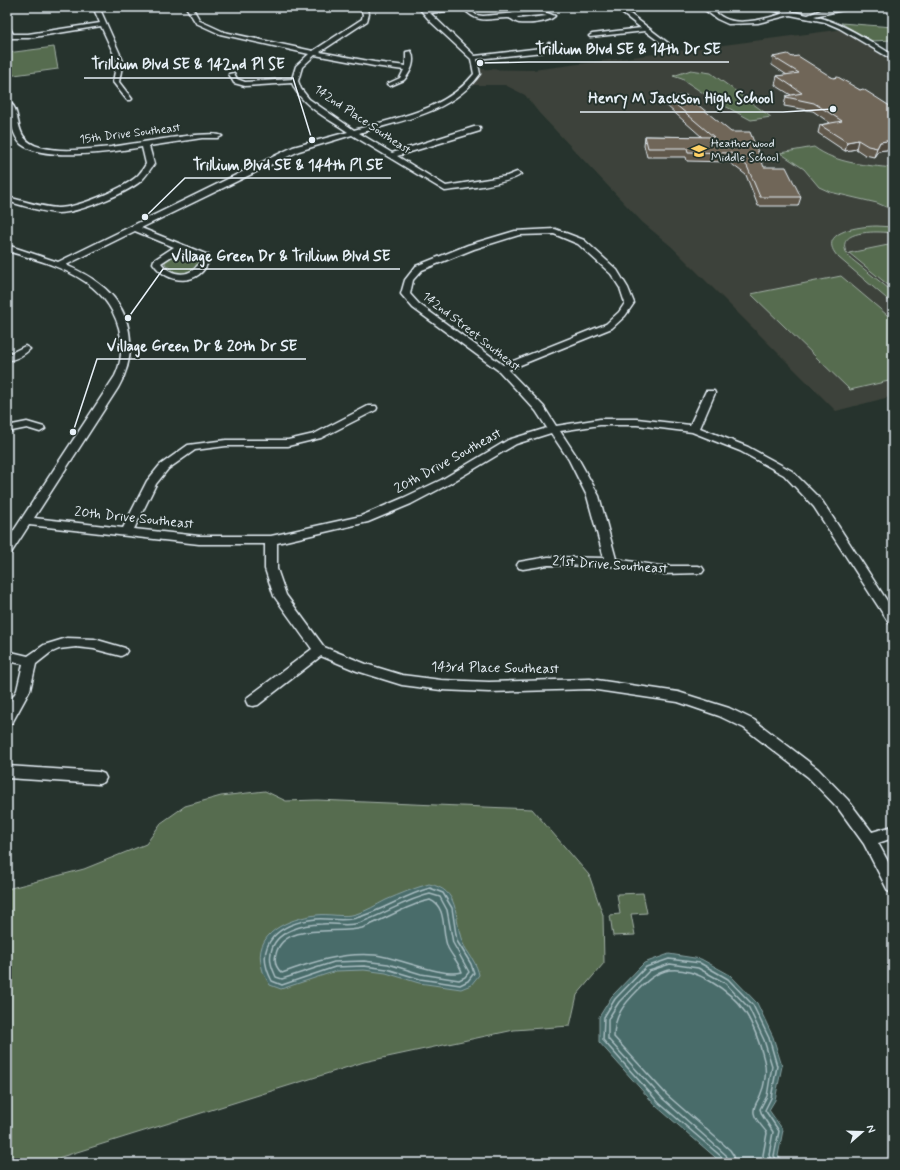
<svg xmlns="http://www.w3.org/2000/svg" width="900" height="1170" font-family="Mynerve,sans-serif">
  <rect width="100%" height="100%" fill="#26332d"/>
  <filter id="ink" filterUnits="userSpaceOnUse"><feTurbulence type="fractalNoise" baseFrequency=".025" numOctaves="2"/><feDisplacementMap in="SourceGraphic" scale="8" xChannelSelector="R" yChannelSelector="G"/><feConvolveMatrix kernelMatrix="1 2 1 2 8 2 1 2 1" color-interpolation-filters="sRGB"/></filter>
  <g filter="url(#ink)">
    <path fill="#3c423a" d="M844,29L893,58V396L836,411L672,247L642,222L539,113L525,95L505,85H469L476,69L533,70Z"/>
    <path fill="#576c50" stroke="#a0aea4" d="M841,23L893,27V40L871,41Z
      M54,47L58,69L7,76V53Z
      M691,70L711,73L771,117L751,120L723,105L710,95L703,93L682,79L673,76Z
      M814,147C837,164 866,165 893,168V210L877,203L830,192L819,187L804,169L780,153Z
      M877,226L893,227V233C878,231 830,229 849,257L893,292V304L839,258C814,232 859,226 877,226Z
      M893,244V289L849,253Z
      M180,253H184L199,260C197,269 188,277 179,274C174,272 169,267 165,264V260Z
      M841,276L893,320V380L850,390L751,294Z
      M265,791L286,801L317,800L532,809L589,875L603,915L604,963L577,995L570,1026L514,1030L364,1062L42,1163H7V889L84,869L146,844L161,823L185,806L221,796Z
      M643,893L647,913L631,914L635,935L613,936L610,915L620,914L617,894Z"/>
    <path fill="#486c6b" stroke="#88a1a3" d="M429,884C460,890 454,915 461,938C463,946 469,953 473,960C476,965 478,970 479,975L471,985L461,989L419,983L386,973L364,970L336,971L281,989L270,985C267,980 263,974 262,968C252,933 288,919 316,915C329,913 343,918 356,914C367,911 376,905 386,900C400,894 414,888 429,884Z
      M669,954L701,959L730,975L757,1003L773,1037L782,1066L775,1100L769,1110L783,1130L778,1156L786,1163H722L656,1106L599,1042V1017L612,996L644,963Z"/>
    <g fill="none" stroke-linecap="round" stroke-linejoin="round">
      <path stroke="#a8bcc0" stroke-width="1.5" d="M430,888L443,893L452,908L457,941L471,964L474,973L468,981L460,985L420,979L387,969L364,966L335,967L282,985L272,981C252,943 280,923 316,919C330,918 343,922 356,918C382,911 404,895 430,888Z
        M430,894L440,897L447,910L453,943L469,972L465,977L459,980L421,974L388,964L364,961L334,962L282,979L276,977C273,970 269,962 271,953C274,931 304,924 322,924C335,923 347,927 359,923C384,915 404,900 430,894Z
        M430,900C448,907 441,933 448,948C452,956 459,963 462,972C444,978 396,957 375,955C343,952 312,962 282,973C276,968 274,961 276,954C284,921 339,935 362,928C385,920 406,905 430,900Z
        M724,1163L723,1158L659,1103L603,1040L604,1017L615,999L646,967L669,959L700,963L728,979L753,1005L769,1038L777,1066L771,1098L765,1110L779,1131L774,1156L779,1163
        M729,1163L726,1155L663,1099L608,1039V1019L619,1002L649,971L670,964L698,968L725,983L749,1008L764,1040L772,1066L767,1096L760,1109L762,1115L773,1132L769,1155L772,1163
        M735,1163L734,1156L730,1150L667,1095L614,1037C614,1016 624,1004 638,990C646,982 654,974 665,971C692,964 731,991 745,1012C754,1026 760,1044 764,1060C767,1071 765,1085 760,1096C758,1101 753,1106 754,1113C755,1120 763,1127 767,1133L763,1155L764,1163"/>
      <g stroke="#e8f1f8" stroke-width="3">
        <path id="minor" d="M93,7H99L123,61L119,82L132,99L131,100H127L113,82L117,61L101,26L28,38H11L7,34V26L9,27L13,34H28L100,23Z
          M186,7H192L200,21L224,32L313,51L362,19L363,14L359,7H365L369,14L367,21L320,52L374,62L406,66V52L411,51C416,61 411,72 404,80L390,86L387,84L400,78L404,70L374,66L315,55L302,67L298,81L301,89L309,99L354,130C397,117 445,111 474,74L471,59L431,22L418,7H424L427,10L455,7H473L470,9L476,15L483,16L542,11L555,16C547,23 529,24 519,23C514,22 512,18 508,18C489,18 479,25 464,9L430,13L475,56L541,48L549,43L552,45L543,52L477,59L480,74C452,113 403,120 359,133L392,153L474,127H480V131L397,156L446,186L507,176L517,172L521,174C511,184 461,189 445,191L352,135L299,151L141,228L208,255L209,259C201,287 167,285 153,263L154,260L174,247L135,231L66,265C77,270 88,275 98,283C133,308 139,352 118,388L34,518L123,528L147,481L160,465L188,445L226,440H288L314,434L368,406H376L377,408L376,410L321,438L288,446H226L195,450L168,469L156,484L134,529L199,536H271L361,516L403,498L441,480L508,440L547,428L536,411L499,371L413,308L401,294L405,280L416,266L468,245L515,231L555,229L584,240L617,270L628,288L634,303L625,316L612,328L508,370L544,407L556,426L600,419H637L690,425L705,393L706,391H714L715,393L700,428L748,447L792,471L822,501L893,610V625L889,623L814,507L784,475L740,451L692,432L637,425H600L560,431L579,460L599,496L616,559L660,566H698L702,567L704,570L702,573L660,574L611,566L548,565L523,569L519,568L517,565L519,562L548,557L604,558L587,496L569,460L551,433L516,444L449,484L411,504L368,522L277,543V569L286,595L324,647L366,664L402,675L441,680L489,682L590,679L678,692L729,708L754,720L818,769L848,800L872,832L893,826V838L878,843L893,871V893L888,891L864,844L838,808L808,777L744,728L719,716L678,702L590,689L489,692L441,690L402,685L357,671L321,656L258,705L253,706L248,705L246,701L248,697L312,649L274,596L265,569V544H199L29,525L11,553L7,554V541L115,376C122,362 123,344 119,328C105,277 52,264 7,251V245L58,262L293,147L348,132C329,119 301,106 292,83L245,86L234,83L229,74L234,73L237,79L245,82L292,79L296,66L309,54L220,34L196,23ZM542,15L547,16L519,19L517,17ZM554,234L578,244L611,274L620,288L625,303L619,312L606,324L503,365L419,304L410,294L413,280L422,270L474,249L519,235ZM181,250L201,259C194,278 172,278 161,263Z
          M614,7H621L672,46V48H668L645,31L590,37L589,36L592,34L641,28Z
          M701,7C713,7 718,17 729,20C743,25 770,18 784,13L761,7H772L808,15L821,10L843,7H858L814,16C843,23 868,40 893,55V60L839,28L825,22L790,15L758,23L728,24L717,19Z
          M7,101C25,108 9,139 40,147C62,153 88,149 111,147C127,145 213,129 222,136L218,138H202L149,146L154,164C150,170 146,176 141,181C125,194 78,213 58,213C41,212 24,206 7,201V197C24,201 41,207 58,208C77,208 120,190 135,178C140,174 143,169 146,164L142,147C114,152 44,162 21,144C13,137 7,111 7,101Z
          M25,346L30,349C23,356 16,359 7,361V355Z
          M27,422L44,427L45,429L40,432L27,428L7,432V426Z
          M67,638L94,639L125,648L127,651L125,654L121,656L94,649L76,647L59,649L50,653L36,664L30,690L12,723L7,724V707L17,690L23,664L7,661V651L28,656L44,645Z
          M7,766L99,772L104,774L106,778L104,782L99,784L7,778Z"/>
      </g>
      <use href="#minor" fill="#26332d" fill-rule="evenodd"/>
    </g>
    <path fill="#60584c" stroke="#e8f1f8" d="M773,57H792L833,78L860,90L893,108V149L878,151L874,157L865,155L856,149L845,151L818,133L820,125L830,123L813,111L784,106L786,96L791,95L775,85L777,76L787,75L772,65Z
      M668,98L764,167L801,197L798,206H758L746,175L729,162L687,161L686,157H647L644,145L645,136L702,137L667,106Z"/>
    <path fill="#4e473e" stroke="#e8f1f8" d="M858,140L856,149L845,151L847,142Z
      M893,140V149L878,151L874,157L877,148L880,142Z"/>
    <path fill="#706658" stroke="#e8f1f8" d="M788,54L792,57L798,56L833,78L838,77L860,90L863,89L893,108V140L880,142L877,148L868,146L858,140L847,142L820,125L842,121L814,103L786,97V96L802,93L777,76L799,73L773,57Z
      M686,95L731,132H750L764,167H786L801,197H760L747,166L731,153L688,152L687,148H648L645,136L714,137L668,98Z"/>
  </g>
  <defs>
    <g id="school-bare" transform="scale(1.2)"><path d="M0-5L7-2L0 1L-7-2ZM-4 1L0 2.5L4 1V4Q0 6-4 4Z" fill="#ffd166" stroke="#26332d" stroke-width="2.5" paint-order="stroke"/></g>
  </defs>
  <g fill-rule="evenodd">
    <use href="#school-bare" x="699" y="151"/>
  </g>
  <g text-anchor="middle" dominant-baseline="central" stroke-width="4" stroke-linejoin="round" paint-order="stroke">
    <g font-size="12" fill="#e8f1f8" stroke="#26332d">
      <text transform="translate(362 120) rotate(34)">142nd Place Southeast</text>
      <text transform="translate(130 134) rotate(-7)">15th Drive Southeast</text>
      <text transform="translate(471 332) rotate(38)">142nd Street Southeast</text>
    </g>
    <g font-size="12" fill="#e8f1f8" stroke="#26332d" text-anchor="start">
      <text x="711" y="144">Heatherwood<tspan x="711" dy="14">Middle School</tspan></text>
    </g>
    <g font-size="14" fill="#e8f1f8" stroke="#26332d">
      <text transform="translate(448 461) rotate(-29)">20th Drive Southeast</text>
      <text transform="translate(134 518) rotate(6)">20th Drive Southeast</text>
      <text transform="translate(610 565) rotate(4)">21st Drive Southeast</text>
      <text transform="translate(495 668) rotate(1)">143rd Place Southeast</text>
    </g>
  </g>
  <path fill="none" stroke="#e8f1f8" stroke-width="1.5" d="M480 63L528 62H729M312 140L293 78H84M833 109L783 112H580M145 217L185 178H391M128 318L163 269H400M73 432L97 359H306"/>
  <g fill="#e8f1f8" stroke="#26332d" stroke-width="1.5">
    <circle cx="480" cy="63" r="4"/>
    <circle cx="312" cy="140" r="4"/>
    <circle cx="833" cy="109" r="4"/>
    <circle cx="145" cy="217" r="4"/>
    <circle cx="128" cy="318" r="4"/>
    <circle cx="73" cy="432" r="4"/>
  </g>
  <g font-size="15" text-anchor="middle" font-weight="bold" fill="#e8f1f8" stroke="#26332d" stroke-width="4" stroke-linejoin="round" paint-order="stroke">
    <text x="628" y="54">Trillium Blvd SE &amp; 14th Dr SE</text>
    <text x="188" y="69">Trillium Blvd SE &amp; 142nd Pl SE</text>
    <text x="681" y="103">Henry M Jackson High School</text>
    <text x="288" y="170">Trillium Blvd SE &amp; 144th Pl SE</text>
    <text x="281" y="261">Village Green Dr &amp; Trillium Blvd SE</text>
    <text x="202" y="351">Village Green Dr &amp; 20th Dr SE</text>
  </g>
  <rect width="900" height="1170" fill="none" stroke="#26332d" stroke-width="24"/>
  <rect x="12" y="12" width="876" height="1146" fill="none" stroke="#e8f1f8" stroke-width="1.5" filter="url(#ink)"/>
  <g transform="translate(862 1132) rotate(70)" stroke="#26332d" stroke-width="3" paint-order="stroke">
  <path d="M0-3L7 15L0 10L-7 15Z" fill="#e8f1f8"/>
  <text y="-6" font-size="11" font-weight="bold" text-anchor="middle" fill="#e8f1f8">N</text>
  </g>
</svg>
